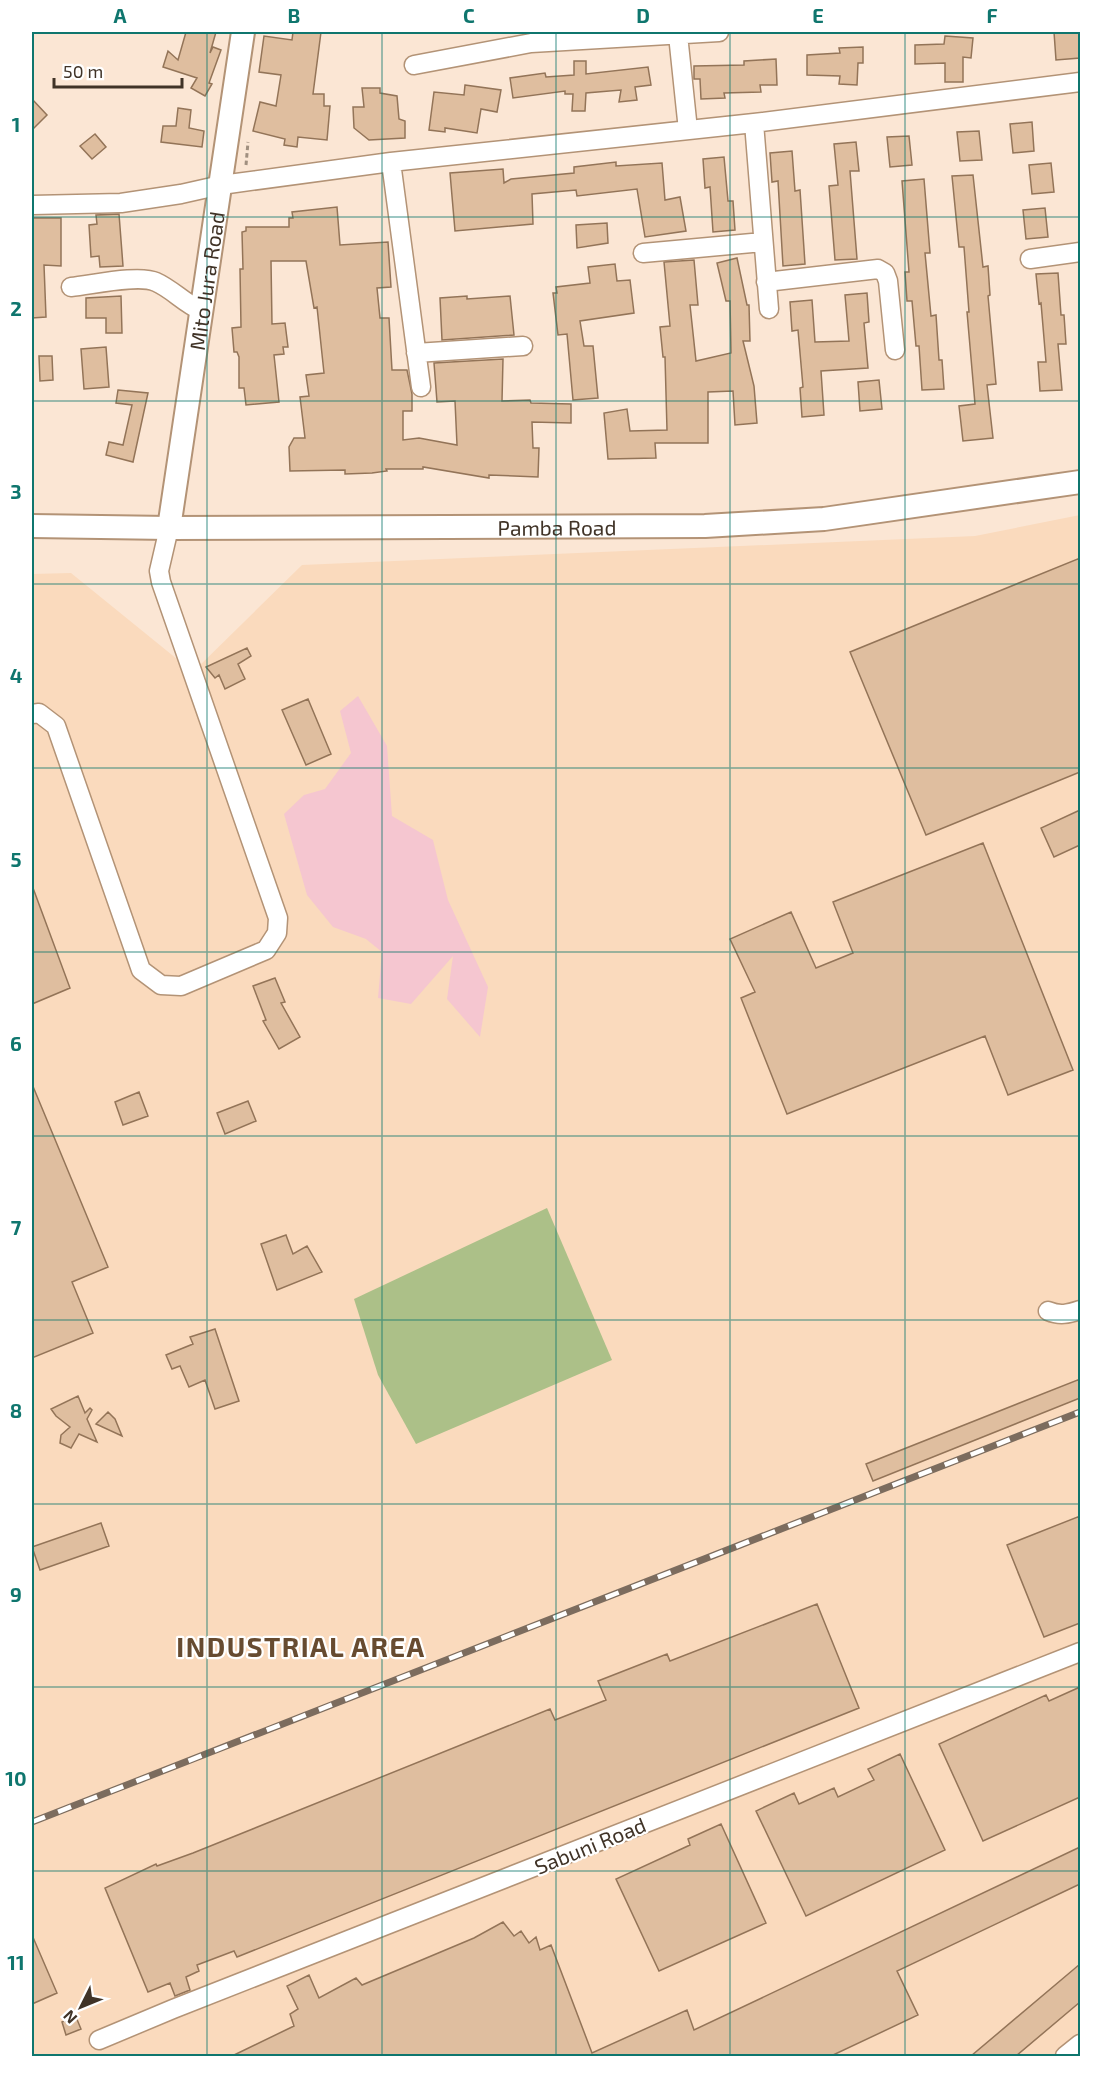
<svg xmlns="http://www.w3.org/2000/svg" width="1112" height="2088" font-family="'Exo 2',sans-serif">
  <rect width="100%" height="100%" fill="#fbe6d4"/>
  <path fill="#fadabd" d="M1080,515V2056H32V574L71,573L193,672L302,565L975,536Z"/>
  <path fill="#f5c6d0" d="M358,696L387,746L392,816L433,840L448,900L488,987L480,1037L447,999L453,956L411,1004L378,998L382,952L366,939L333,927L307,895L284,814L304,795L325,789L351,753L340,711Z"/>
  <path fill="#acc088" d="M547,1208L612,1360L416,1444L378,1375L354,1299Z"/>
  <path fill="#dfbe9f" stroke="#937458" stroke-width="1.5" d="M186,32H216L210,53L213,47L221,50L209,83L212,84L205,96L191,88L197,78L163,67L168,51L178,60Z
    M293,32H321L313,94H324V106H330L327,140L298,137L297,147L284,145L285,139L253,131L260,102L276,106L281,75L259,72L264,36L292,40Z
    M1054,32H1080V58L1056,60Z
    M945,36L973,38L971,58L963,57V82H945V63L915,64V45L944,44Z
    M863,47V63H858L857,85L839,84L840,76L807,75V55L840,53L839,48Z
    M776,59L777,85H760L761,92L724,93L725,98L701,99L700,79H694V66L744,65V61Z
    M574,61H586V74L648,67L651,85L635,87L637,100L619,102L621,90L586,93L585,111H572L573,94H565V91L513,98L510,78L545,73L546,77L574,75Z
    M465,85L501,90L497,112L481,109L477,133L445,128V132L429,130L434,92L464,95Z
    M362,88H380V93L397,96L399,119L405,121V138L369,140L354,128L353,107H364Z
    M32,99L47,115L32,130Z
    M178,108L191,110L189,128L204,131L202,147L161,142L163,126H176Z
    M1032,122L1034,151L1013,153L1010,124Z
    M979,131L982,160L960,161L957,132Z
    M95,134L106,147L92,159L80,146Z
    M909,136L912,165L890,167L887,137Z
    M856,142L859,171H850L857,259L835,260L829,186L838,185L834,144Z
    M792,151L795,191L800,190L805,264L783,266L778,181L772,182L770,153Z
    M724,157L728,201H733L735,230L713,232L710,187L705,188L703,159Z
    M616,162V166L662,163L665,200L680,197L686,231L645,237L637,189L577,196L576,190L532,194L533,224L455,231L450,173L503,169L504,183L511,179L574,173V167Z
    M1051,163L1054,192L1032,194L1029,165Z
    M973,175L983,267L988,266L990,295L988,296L996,384L987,385L993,438L963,441L959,406L975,404L967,312H969L964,247H959L952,176Z
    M924,179L930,253H925L931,316L936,315L939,360H942L944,389L922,390L919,346H916L912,301H907L905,272H909L902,181Z
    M337,207L340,245L388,242L391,287L377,288L380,318H389L392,370H407L412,394V411H403V440L419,438L457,445L455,401L437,402L434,363L503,359L502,401L530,400L531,403L571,404V423L532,422L533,448H539L538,477L489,475V478L423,467V469H386L387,471L372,473L345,474V470L290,471L289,447L294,438H305L300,397L309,396L306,375L324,373L317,307L314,308L306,261H271L272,324L285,323L288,347H283L284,354L274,355L279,402L246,405L244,388H239V357L237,352H234L232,328L241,327L240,269H243L242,232L246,231V227H289V218H293L292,212Z
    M1045,208L1048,237L1026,239L1023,210Z
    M119,214L123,266L100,267L99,256L91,257L89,225L97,224L96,215Z
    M32,218H61V266L44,265L46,317L32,318Z
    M607,223L608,243L577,248L576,225Z
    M737,258L747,305H749L750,341H743L754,386L757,423L735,425L733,391L708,392V443H655L656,458L608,459L604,413L627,409L630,431L667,430L665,357H663L660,327L670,326L664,262L694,260L698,305H690L696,361L731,353L730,301H726L717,263Z
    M615,264L617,281L630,280L634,313L580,321L584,346H593L598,398L573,400L567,334L558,335L553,293H557L556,287L590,283L588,267Z
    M1058,273L1061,315H1064L1066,344H1058L1062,390L1040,391L1038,362H1046L1041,303L1039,304L1036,274Z
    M867,293L869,322L864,323L868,368L821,371L824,415L802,417L800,388L803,387L798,330L792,331L790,302L812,300L815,342L849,341L845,295Z
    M121,296L122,333H106V318H86V298Z
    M467,296V299L510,296L514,335L442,340L440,298Z
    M106,347L109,387L84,389L81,349Z
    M39,356H52L53,380L40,381Z
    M879,380L882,409L860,411L858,382Z
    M118,390L148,393L133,462L106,455L109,442L123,445L132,405L116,403Z
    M1080,558V772L926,835L850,652Z
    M247,648L251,656L238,664L245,679L225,689L219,675L215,678L206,667Z
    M308,699L331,754L306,765L282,710Z
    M1080,810V845L1054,857L1041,828Z
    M983,843L1073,1070L1008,1095L985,1036L787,1114L741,998L755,992L730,939L791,912L816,968L853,953L833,902Z
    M33,888L70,988L32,1004V889Z
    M275,978L285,1002L281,1003L300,1037L279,1049L263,1021L266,1020L253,986Z
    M32,1084L108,1267L72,1282L93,1333L32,1358Z
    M139,1092L148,1116L123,1125L115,1102Z
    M248,1101L256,1121L225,1134L217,1113Z
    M286,1235L293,1254L307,1246L322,1272L277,1290L261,1244Z
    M215,1329L239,1401L215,1409L205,1380L189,1387L180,1366L172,1369L166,1355L193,1344L190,1337Z
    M1080,1379V1398L873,1481L866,1464Z
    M78,1396L85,1413L90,1408L92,1410L87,1419L97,1442L79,1434L71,1448L60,1443L61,1435L70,1427L56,1416L51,1409Z
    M108,1412L115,1419L122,1436L96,1424Z
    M1080,1516V1623L1044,1637L1007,1545Z
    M101,1523L109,1546L40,1570L32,1547Z
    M817,1604L859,1708L237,1957L234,1951L197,1965L199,1971L186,1977L190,1990L175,1996L170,1983L148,1992L105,1888L156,1864L157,1866L193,1853L550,1709L555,1720L606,1700L598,1681L667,1654L670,1661Z
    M1080,1687V1797L983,1841L939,1744L1046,1695L1049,1701Z
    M900,1754L945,1850L806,1916L756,1811L794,1793L799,1804L834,1788L838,1797L874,1780L868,1769Z
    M721,1824L766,1923L659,1971L616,1879L690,1845L688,1839Z
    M1080,1847V1884L897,1971L918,2015L831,2056H232L294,2026L290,2014L298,2009L287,1986L309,1975L319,1998L356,1978L362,1985L474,1938L503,1922L514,1936L521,1931L529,1943L536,1937L540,1950L551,1945L592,2053L687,2010L694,2030Z
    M32,1935L57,1993L32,2004Z
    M1080,1964V2002L1016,2056H971Z
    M76,2017L81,2029L66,2035L62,2022Z"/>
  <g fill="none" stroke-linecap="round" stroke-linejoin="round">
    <g stroke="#b39376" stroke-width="21">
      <path id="minor" d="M678,35L688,130
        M414,65L531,43L719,32
        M754,123L769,309
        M391,162L421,387
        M32,205L121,203L181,194L221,185L391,162L754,123L1080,82
        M643,253L763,242
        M1030,259L1080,252
        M766,282L878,269L885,273L888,281L895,350
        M71,287C92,285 139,274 156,282C172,289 184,303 200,310
        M416,353L523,346
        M32,714L39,713L56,726L141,970L161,985L181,986L266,950L277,933L278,918L161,582L159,571L169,528
        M1048,1311C1060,1316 1068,1314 1080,1310
        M99,2040L173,2009L1080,1652
        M1065,2056L1080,2044"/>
    </g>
    <g stroke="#b39376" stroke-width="26">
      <g id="major">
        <path id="s1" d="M32,526L169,528L705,526L824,519L1080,482"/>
        <path id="s2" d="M169,528L243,32"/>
      </g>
    </g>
    <path stroke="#a08f7f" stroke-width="3" stroke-dasharray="4.5 3" stroke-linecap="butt" d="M246,165L248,142"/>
    <use href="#minor" stroke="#fff" stroke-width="18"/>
    <use href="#major" stroke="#fff" stroke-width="22"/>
    <g stroke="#7c6c5e" stroke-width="7">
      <path id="rail" d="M32,1822L1080,1412"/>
    </g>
    <use href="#rail" stroke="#fff" stroke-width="4.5" stroke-dasharray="14" stroke-linecap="butt"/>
  </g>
  <path fill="none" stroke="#0f766e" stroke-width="1.5" stroke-opacity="0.55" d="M207,32V2056M382,32V2056M556,32V2056M730,32V2056M905,32V2056M32,217H1080M32,401H1080M32,584H1080M32,768H1080M32,952H1080M32,1136H1080M32,1320H1080M32,1504H1080M32,1687H1080M32,1871H1080"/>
  <g text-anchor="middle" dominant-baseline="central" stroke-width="4.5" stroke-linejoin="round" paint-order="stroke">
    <g font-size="21" fill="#403327" stroke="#fff">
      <text stroke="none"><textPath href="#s2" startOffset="250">Mito Jura Road</textPath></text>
      <text stroke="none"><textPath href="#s1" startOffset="525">Pamba Road</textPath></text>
      <text transform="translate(590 1845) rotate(-22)">Sabuni Road</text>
    </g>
    <g font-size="27" font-weight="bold" letter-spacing="1.5" fill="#674b30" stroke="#fff">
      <text x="301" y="1646">INDUSTRIAL AREA</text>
    </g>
  </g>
  <rect width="1112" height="2088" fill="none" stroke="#ffffff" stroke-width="66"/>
  <g transform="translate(81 2007) rotate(227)" stroke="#ffffff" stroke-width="4.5" paint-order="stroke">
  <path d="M0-4.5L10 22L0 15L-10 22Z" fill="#403327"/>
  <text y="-9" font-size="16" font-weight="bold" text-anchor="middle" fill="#403327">N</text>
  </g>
  <path d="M54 78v9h128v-9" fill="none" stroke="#403327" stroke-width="3"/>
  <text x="63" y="78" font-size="18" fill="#403327" stroke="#ffffff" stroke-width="4.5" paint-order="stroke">50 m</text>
  <rect x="33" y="33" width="1046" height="2022" fill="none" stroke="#0f766e" stroke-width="2"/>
  <g font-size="20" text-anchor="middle" font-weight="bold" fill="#0f766e">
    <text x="120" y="23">A</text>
    <text x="294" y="23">B</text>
    <text x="469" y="23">C</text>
    <text x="643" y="23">D</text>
    <text x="818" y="23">E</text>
    <text x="992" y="23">F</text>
    <text x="16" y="132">1</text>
    <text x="16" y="316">2</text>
    <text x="16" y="499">3</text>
    <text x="16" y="683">4</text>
    <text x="16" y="867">5</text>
    <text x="16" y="1051">6</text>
    <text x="16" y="1235">7</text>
    <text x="16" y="1418">8</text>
    <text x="16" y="1602">9</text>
    <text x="16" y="1786">10</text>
    <text x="16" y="1970">11</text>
  </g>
</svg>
